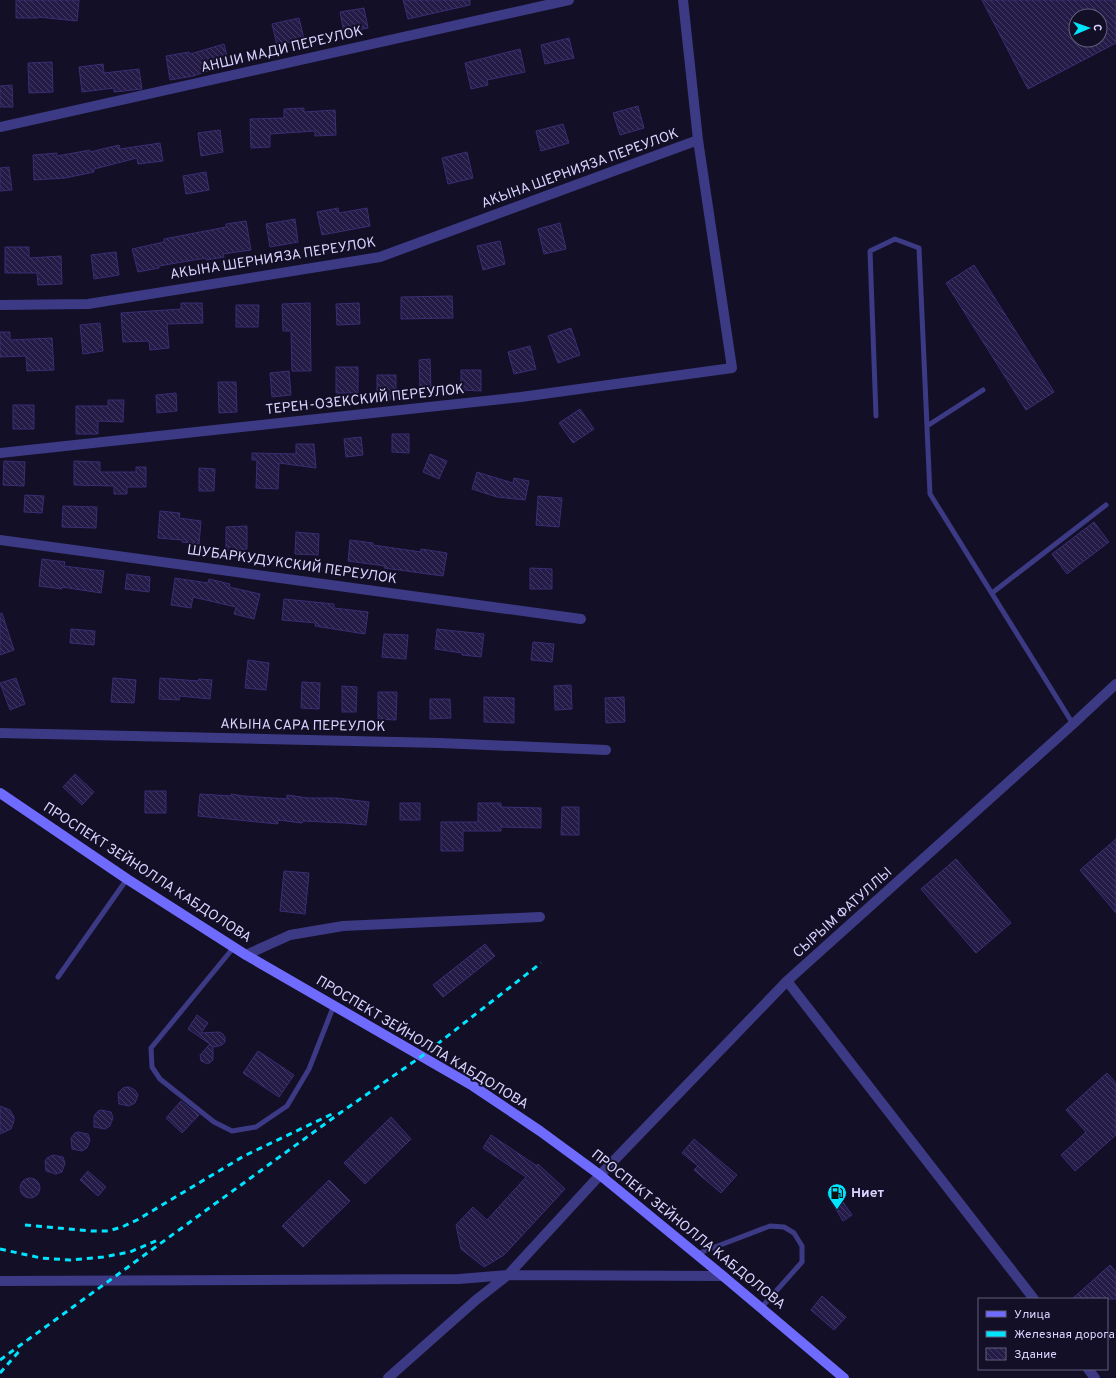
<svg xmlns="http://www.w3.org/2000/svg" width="1116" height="1378" font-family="Overpass,sans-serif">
  <defs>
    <pattern id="building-back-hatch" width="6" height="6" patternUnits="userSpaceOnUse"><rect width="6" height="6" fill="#241b47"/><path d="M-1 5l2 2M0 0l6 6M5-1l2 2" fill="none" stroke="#433b63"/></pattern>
  </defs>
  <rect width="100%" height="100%" fill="#130f26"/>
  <path fill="url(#building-back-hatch)" stroke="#3b2d73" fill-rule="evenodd" d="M16,0H79L77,21L38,17V18H16Z
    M403,0H470V5L408,19Z
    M982,0H1116V43L1028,89ZM1076,16H1100V40H1076Z
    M364,8L368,28L344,33L340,12Z
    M299,18L304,39L277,45L272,24Z
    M569,38L574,58L545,64L541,45Z
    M224,44L229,64L193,76L170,80L166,56L189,52L190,54Z
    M520,49L525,72L487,80L488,85L471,89L465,63Z
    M52,62L53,92L29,93L28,63Z
    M103,64L104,73L139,69L142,89L114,92V88L82,92L79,67Z
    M12,85L13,107H0V86Z
    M638,106L644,128L620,135L613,113Z
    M304,108V112L335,110L336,135L315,136V131L270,134V147L251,148L250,119L284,118V109Z
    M563,124L569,143L541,151L536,131Z
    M220,130L223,152L201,156L198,133Z
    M160,143L163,161L138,164L137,158L94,169V172L65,178L34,180L33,155L57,153V156L90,150V152L119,145L120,149Z
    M467,152L473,178L448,184L442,158Z
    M9,167L12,190L0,191V168Z
    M206,172L209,190L186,194L183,176Z
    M338,208L339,213L367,208L370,226L322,235L317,212Z
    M295,219L298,242L270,247L266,224Z
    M246,221L251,250L223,254L224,257L206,260V258L159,266V268L138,272L132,249L164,242V239L226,227V224Z
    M560,223L566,249L544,254L538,229Z
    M500,241L505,264L483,270L477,246Z
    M5,247H29V258L61,256L62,284L38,285L37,273H5Z
    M116,252L119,275L94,279L91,255Z
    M974,265L1054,392L1026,410L946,283Z
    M452,296L453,318L401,319V297Z
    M181,303H202L203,323L167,324L169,348L150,350L149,341L123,342L121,313L181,309Z
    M310,303L311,371H292L291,331H283L282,304Z
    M359,303L360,324L337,325L336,304Z
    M236,305H259L258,327H236Z
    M100,323L103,351L83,354L80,325Z
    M571,328L580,355L558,363L548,336Z
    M0,332H10V340L52,338L54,370L27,371L26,356L0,357Z
    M530,346L536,369L514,374L508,352Z
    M430,359L431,389H420L419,360Z
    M336,367H358V393H336Z
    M461,370H481V391L461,390Z
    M289,371L291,395L272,397L270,373Z
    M377,375H396V399H377Z
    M218,382H236L237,412L219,413Z
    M176,393L177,411L157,413L156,395Z
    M108,400H124L123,422L98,421V434H76V406H108Z
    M13,405H34V429H13Z
    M580,409L594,429L573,443L559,423Z
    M392,434H409V453L392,452Z
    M361,437L363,455L346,457L344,439Z
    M296,444H314L316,468L279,463L278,489L256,488L257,460H252V453L296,454Z
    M430,454L447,461L439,479L423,472Z
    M4,461L25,462L24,486L3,485Z
    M74,461L100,462V472H136V467H146V487H127V494H114V486L74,485Z
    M199,468L215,469L214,491H199Z
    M477,472L513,483L514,478L529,481L525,500L497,497L472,489Z
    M25,495L44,496L42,513L24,512Z
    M538,496L562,498L559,527L536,525Z
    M63,506L97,507L96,528L62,527Z
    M160,511L180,513L179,518L201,521L199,544L182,542V540L158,538Z
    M1094,522L1109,542L1067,574L1052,554Z
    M247,526V549L226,550V527Z
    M296,532L319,534L318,555L295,554Z
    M350,540L373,543V545L421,552V549L447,553L443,576L384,568L385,566L348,561Z
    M42,559L65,562L64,566L104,571L101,593L62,587V589L39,586Z
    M530,568L552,569V589H530Z
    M127,574L150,577L149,592L125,589Z
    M175,578L208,583L209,579L230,584L229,587L260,594L254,619L234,614L236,607L193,597L191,608L171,605Z
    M284,599L334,604V608L368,612L365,634L315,626L316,623L282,620Z
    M2,613L14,650L0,655V614Z
    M71,629L95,631L94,645L70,643Z
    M437,629L484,634L481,657L462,655V653L435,649Z
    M384,634L408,635L406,659L382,657Z
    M533,642L554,644L552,662L531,660Z
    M248,660L269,663L266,690L245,688Z
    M16,678L25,704L10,710L0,683Z
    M113,678L136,680L134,703L111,702Z
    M160,678L198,681L199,679L212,680L210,699L180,696L179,700L159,699Z
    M302,682L320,683L319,709L301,708Z
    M571,685L572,709L555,710L554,686Z
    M342,686L357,687L356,712H342Z
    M378,692H397L396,720L378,719Z
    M484,697L514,698V723L484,722Z
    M624,697L625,722L606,723L605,698Z
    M430,699H450L451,718L430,719Z
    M75,774L94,792L82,805L63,787Z
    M145,791H166V813H145Z
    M200,794L231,796V794L244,796L287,799V795L308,798H337L369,802L366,825L345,823L303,821L302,823L278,820V824L198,816Z
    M400,803H420V820H400Z
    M478,803H501V807L541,808V828L501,827V831H463V851H441V822H478Z
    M562,807H579V835H561Z
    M1116,839V913L1080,870Z
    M956,859L1011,923L976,953L921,889Z
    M284,871L309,873L305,914L280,911Z
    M485,944L495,956L443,997L433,985Z
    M197,1015L208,1023L201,1033L219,1032L223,1034L225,1038V1042L222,1045L215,1047L213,1046V1060L208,1064L201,1061L200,1055L210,1044L188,1029Z
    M258,1051L294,1075L279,1097L243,1073Z
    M1107,1073L1116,1083V1135L1075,1171L1061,1155L1086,1132L1066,1110Z
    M126,1087H129L135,1090L138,1095L135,1103L129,1106L119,1104L118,1093L123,1088Z
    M181,1101L199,1115L182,1133L166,1118Z
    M0,1106L10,1110L14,1117V1121L11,1129L0,1134Z
    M101,1110L111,1112L113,1118L110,1126L105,1129L94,1127V1116L98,1111Z
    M391,1117L411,1139L365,1184L344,1163Z
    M78,1132L88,1134L90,1140L87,1148L82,1151L72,1149L71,1138L75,1133Z
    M491,1135L537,1166L538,1164L565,1189L504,1255L484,1267L461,1249L456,1225L473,1207L487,1220L526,1177L483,1148Z
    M694,1139L737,1175L721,1193L694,1170L698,1166L682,1153Z
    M53,1155L63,1157L65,1163L62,1172L56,1174L46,1171L45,1161L47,1158Z
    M88,1171L106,1187L98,1196L80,1180Z
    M20 1188a10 10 0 1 1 20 0a10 10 0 1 1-20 0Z
    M329,1180L350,1201L303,1247L282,1226Z
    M839,1196L852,1215L843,1221L831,1201Z
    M1110,1265L1116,1272V1299H1072Z
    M822,1296L846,1317L834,1330L811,1310Z"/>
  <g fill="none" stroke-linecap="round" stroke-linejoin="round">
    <path stroke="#3d3a85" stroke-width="5" d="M876,416L870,251L895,239L919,248L930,494L1073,724
      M927,426L983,390
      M992,593L1106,505
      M234,947L151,1048L152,1067L160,1079L214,1122L232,1131L256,1127L287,1106L309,1069L334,1005
      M58,977L127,879
      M697,1254L770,1226L784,1227L794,1233L802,1246V1262L761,1308"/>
    <path stroke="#3d3a85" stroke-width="10" d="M0,127L569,0
      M0,305L88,304L380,257L698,140
      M0,453L521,397L732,368L698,140L683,0
      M0,540L581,619
      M0,733L440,743L606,750
      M246,955L290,935L343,926L540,917
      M787,981L1034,1299
      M0,1281L459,1279L508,1275L723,1276
      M1088,1369L1095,1378
      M388,1378L476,1300L508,1275L600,1175L787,981L1073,724L1116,684"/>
    <path stroke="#6f6bff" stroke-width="10" d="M0,793L127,879L246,955L473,1086L540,1131L600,1175L723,1276L844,1378"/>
    <path stroke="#00e5ff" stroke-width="3" stroke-dasharray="6 5" stroke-linecap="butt" d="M25,1225L91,1231H108L122,1227L137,1220L244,1156L332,1114
      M0,1249L41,1258L70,1260L103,1257L130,1252L158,1240
      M0,1360L340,1113L422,1056L541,963
      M0,1373L21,1349"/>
  </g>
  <defs>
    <g id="fuel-pin" transform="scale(1)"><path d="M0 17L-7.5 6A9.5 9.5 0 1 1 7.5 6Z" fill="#00e5ff" stroke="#130f26"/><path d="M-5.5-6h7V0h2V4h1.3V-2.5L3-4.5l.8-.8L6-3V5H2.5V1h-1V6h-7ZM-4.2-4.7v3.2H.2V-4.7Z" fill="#111"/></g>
  </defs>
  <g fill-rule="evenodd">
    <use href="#fuel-pin" x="837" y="1193"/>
  </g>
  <g text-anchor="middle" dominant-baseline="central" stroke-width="4" stroke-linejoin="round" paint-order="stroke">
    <g font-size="14" fill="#d9d4ff" stroke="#130f26">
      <text transform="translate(282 50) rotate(-13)">АНШИ МАДИ ПЕРЕУЛОК</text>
      <text transform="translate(580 169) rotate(-20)">АКЫНА ШЕРНИЯЗА ПЕРЕУЛОК</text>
      <text transform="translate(273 259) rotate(-9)">АКЫНА ШЕРНИЯЗА ПЕРЕУЛОК</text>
      <text transform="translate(365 400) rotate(-6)">ТЕРЕН-ОЗЕКСКИЙ ПЕРЕУЛОК</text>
      <text transform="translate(292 565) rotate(8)">ШУБАРКУДУКСКИЙ ПЕРЕУЛОК</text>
      <text transform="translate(303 726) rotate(1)">АКЫНА САРА ПЕРЕУЛОК</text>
      <text transform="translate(147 873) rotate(33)">ПРОСПЕКТ ЗЕЙНОЛЛА КАБДОЛОВА</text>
      <text transform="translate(843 913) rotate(-42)">СЫРЫМ ФАТУЛЛЫ</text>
      <text transform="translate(422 1043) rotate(31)">ПРОСПЕКТ ЗЕЙНОЛЛА КАБДОЛОВА</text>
      <text transform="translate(688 1230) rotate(39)">ПРОСПЕКТ ЗЕЙНОЛЛА КАБДОЛОВА</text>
    </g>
    <g font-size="14" font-weight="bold" fill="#d9d4ff" stroke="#130f26" text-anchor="start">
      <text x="851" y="1193">Ниет</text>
    </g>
  </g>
  <rect x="978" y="1298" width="130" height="72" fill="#130f26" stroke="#625e7d"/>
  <rect x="986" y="1311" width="20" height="6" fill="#6f6bff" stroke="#625e7d"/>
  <text x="1014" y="1318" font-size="12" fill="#d9d4ff">Улица</text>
  <rect x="986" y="1331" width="20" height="6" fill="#00e5ff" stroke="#625e7d"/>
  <text x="1014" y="1338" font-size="12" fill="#d9d4ff">Железная дорога</text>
  <rect x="986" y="1348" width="20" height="12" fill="url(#building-back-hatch)" stroke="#625e7d"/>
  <text x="1014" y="1358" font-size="12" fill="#d9d4ff">Здание</text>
  <g transform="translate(1088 28) rotate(88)"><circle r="19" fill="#130f26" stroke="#625e7d"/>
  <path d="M0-3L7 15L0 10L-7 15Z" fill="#00e5ff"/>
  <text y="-6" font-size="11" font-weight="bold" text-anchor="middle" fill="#d9d4ff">С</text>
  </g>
</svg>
